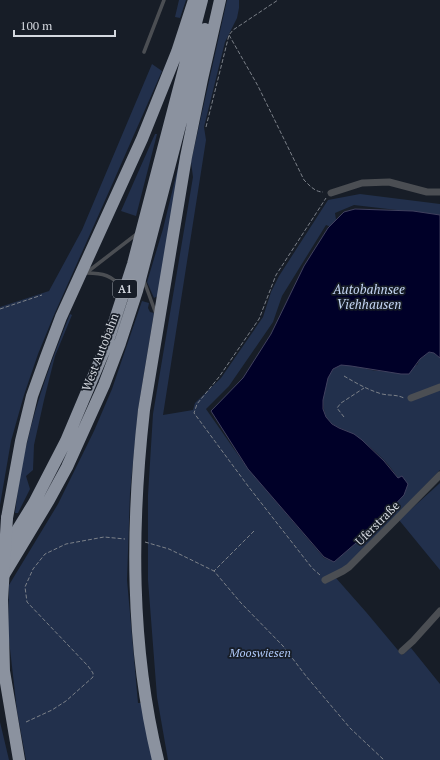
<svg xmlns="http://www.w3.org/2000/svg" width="440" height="760" font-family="'PT Serif',serif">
  <rect width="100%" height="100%" fill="#171d27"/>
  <path fill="#22304c" d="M179,0H186L180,18L175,17Z
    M227,0H239V8L237,18L225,42L204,127L206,140L163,415L193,410L195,403L221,378L263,317L271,292L279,276L328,200L360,194L440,204V215L354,205L335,213L337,226L331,227L326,225L282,296L273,322L229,386L206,409L248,469L324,558L334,562L371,530L404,495C402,490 401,483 398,478C389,462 363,439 347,431C339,427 332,426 327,418C319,405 324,368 341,365C353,363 366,370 378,371C389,372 405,367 417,365L420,359L429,352L434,353L440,358V470L336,578L366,612L402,655L411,648L440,684V760H168L157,697L148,580V495L153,414L193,177L191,162Z
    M152,64L162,71L111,187L54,315L38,354L24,395L11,441L0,505V307L49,291L82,230Z
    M155,134H157L136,216L121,211Z
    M181,155L159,295L154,298L147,282L163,229Z
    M142,301L149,303L148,308L150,312L154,313L138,410L130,493L127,580L138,703H141L153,760H26L17,711L8,631L9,585L58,504L94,431L112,389Z
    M70,314L72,315L55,356L44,400L34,445L33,470L26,476L30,489L18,513H15C18,489 21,466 27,443C37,399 53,356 70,314Z
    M440,483V570L399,520Z
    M0,722L9,760H0Z"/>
  <path fill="#000028" stroke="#40415f" d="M355,209L413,211L440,215V358L434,353L429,352L420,359L409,374H401L351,366L341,365L333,369L328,378L323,400V409L326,417L332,424L339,428L354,434L362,440L384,461L398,478L402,476L408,484L404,495L371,530L334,562L324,557L248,469L211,411L243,378L271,334L304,266L328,228L344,212Z"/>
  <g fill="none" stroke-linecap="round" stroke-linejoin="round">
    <path stroke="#7c8189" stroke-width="1" stroke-dasharray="4 2" stroke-linecap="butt" d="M229,35L258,86L304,180C310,186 315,192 323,192
      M206,127L229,35L233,30L278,0
      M0,309L42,295
      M344,376C356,383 368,390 382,394C391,396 395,394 404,398
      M344,417L337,408L341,403L364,388
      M254,531L214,571L241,603L283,646L306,676L350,728L384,760
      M145,542L169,549L214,571
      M320,575L312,568L248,486L194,413L197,404L219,377L259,319L276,275L326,198
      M26,722L52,710L66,701L93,677V673L88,666L27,602L25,587L33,569L45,554L66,544L104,537L125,539"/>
    <path stroke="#4b4e53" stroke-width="3.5" d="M144,52L164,0
      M86,273L138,233
      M87,273C101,273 114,275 121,289
      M144,281L156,314"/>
    <path stroke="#4b4e53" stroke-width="7" d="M331,193L362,183L389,182L427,192H440
      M411,398L440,387
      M325,580L343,571L349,567L440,475
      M402,651L413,641L440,611"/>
    <path stroke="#8b929f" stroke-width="12" d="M7,518L21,441L32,396L46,357L61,317L142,139L177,52L194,0
      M3,553L34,503L66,441L107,344L133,264L202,0
      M2,578L49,500L67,467L104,385L120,343L137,291L205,29
      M2,600L4,671L19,760
      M158,760C130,645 131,526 144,410L186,157L202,79L220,0"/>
    <path stroke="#8b929f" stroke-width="12" d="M2,600L7,518"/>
  </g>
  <g text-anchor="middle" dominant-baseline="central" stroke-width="3.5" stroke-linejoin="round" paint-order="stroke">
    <rect fill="#171d27" stroke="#9ba0a8" stroke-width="1" x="113" y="280" width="24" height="18" rx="3"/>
    <g font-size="11" font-weight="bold" fill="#d4d8df">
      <text x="125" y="289">A1</text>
    </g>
    <g font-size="12" fill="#d4d8df" stroke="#171d27">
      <text transform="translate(100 352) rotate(-69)">West Autobahn</text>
      <text transform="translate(377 523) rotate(-45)">Uferstraße</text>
    </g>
    <g font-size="12" font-style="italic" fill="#acc5f4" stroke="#171d27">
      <text x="260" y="652">Mooswiesen</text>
    </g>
    <g font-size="13" font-style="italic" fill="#c5d6f5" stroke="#171d27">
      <text x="369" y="289">Autobahnsee<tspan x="369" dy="15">Viehhausen</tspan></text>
    </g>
  </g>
  <path d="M14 30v6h101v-6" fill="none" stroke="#d4d8df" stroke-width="2"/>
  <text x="20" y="30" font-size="12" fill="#d4d8df" stroke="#171d27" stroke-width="3" paint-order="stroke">100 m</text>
</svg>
